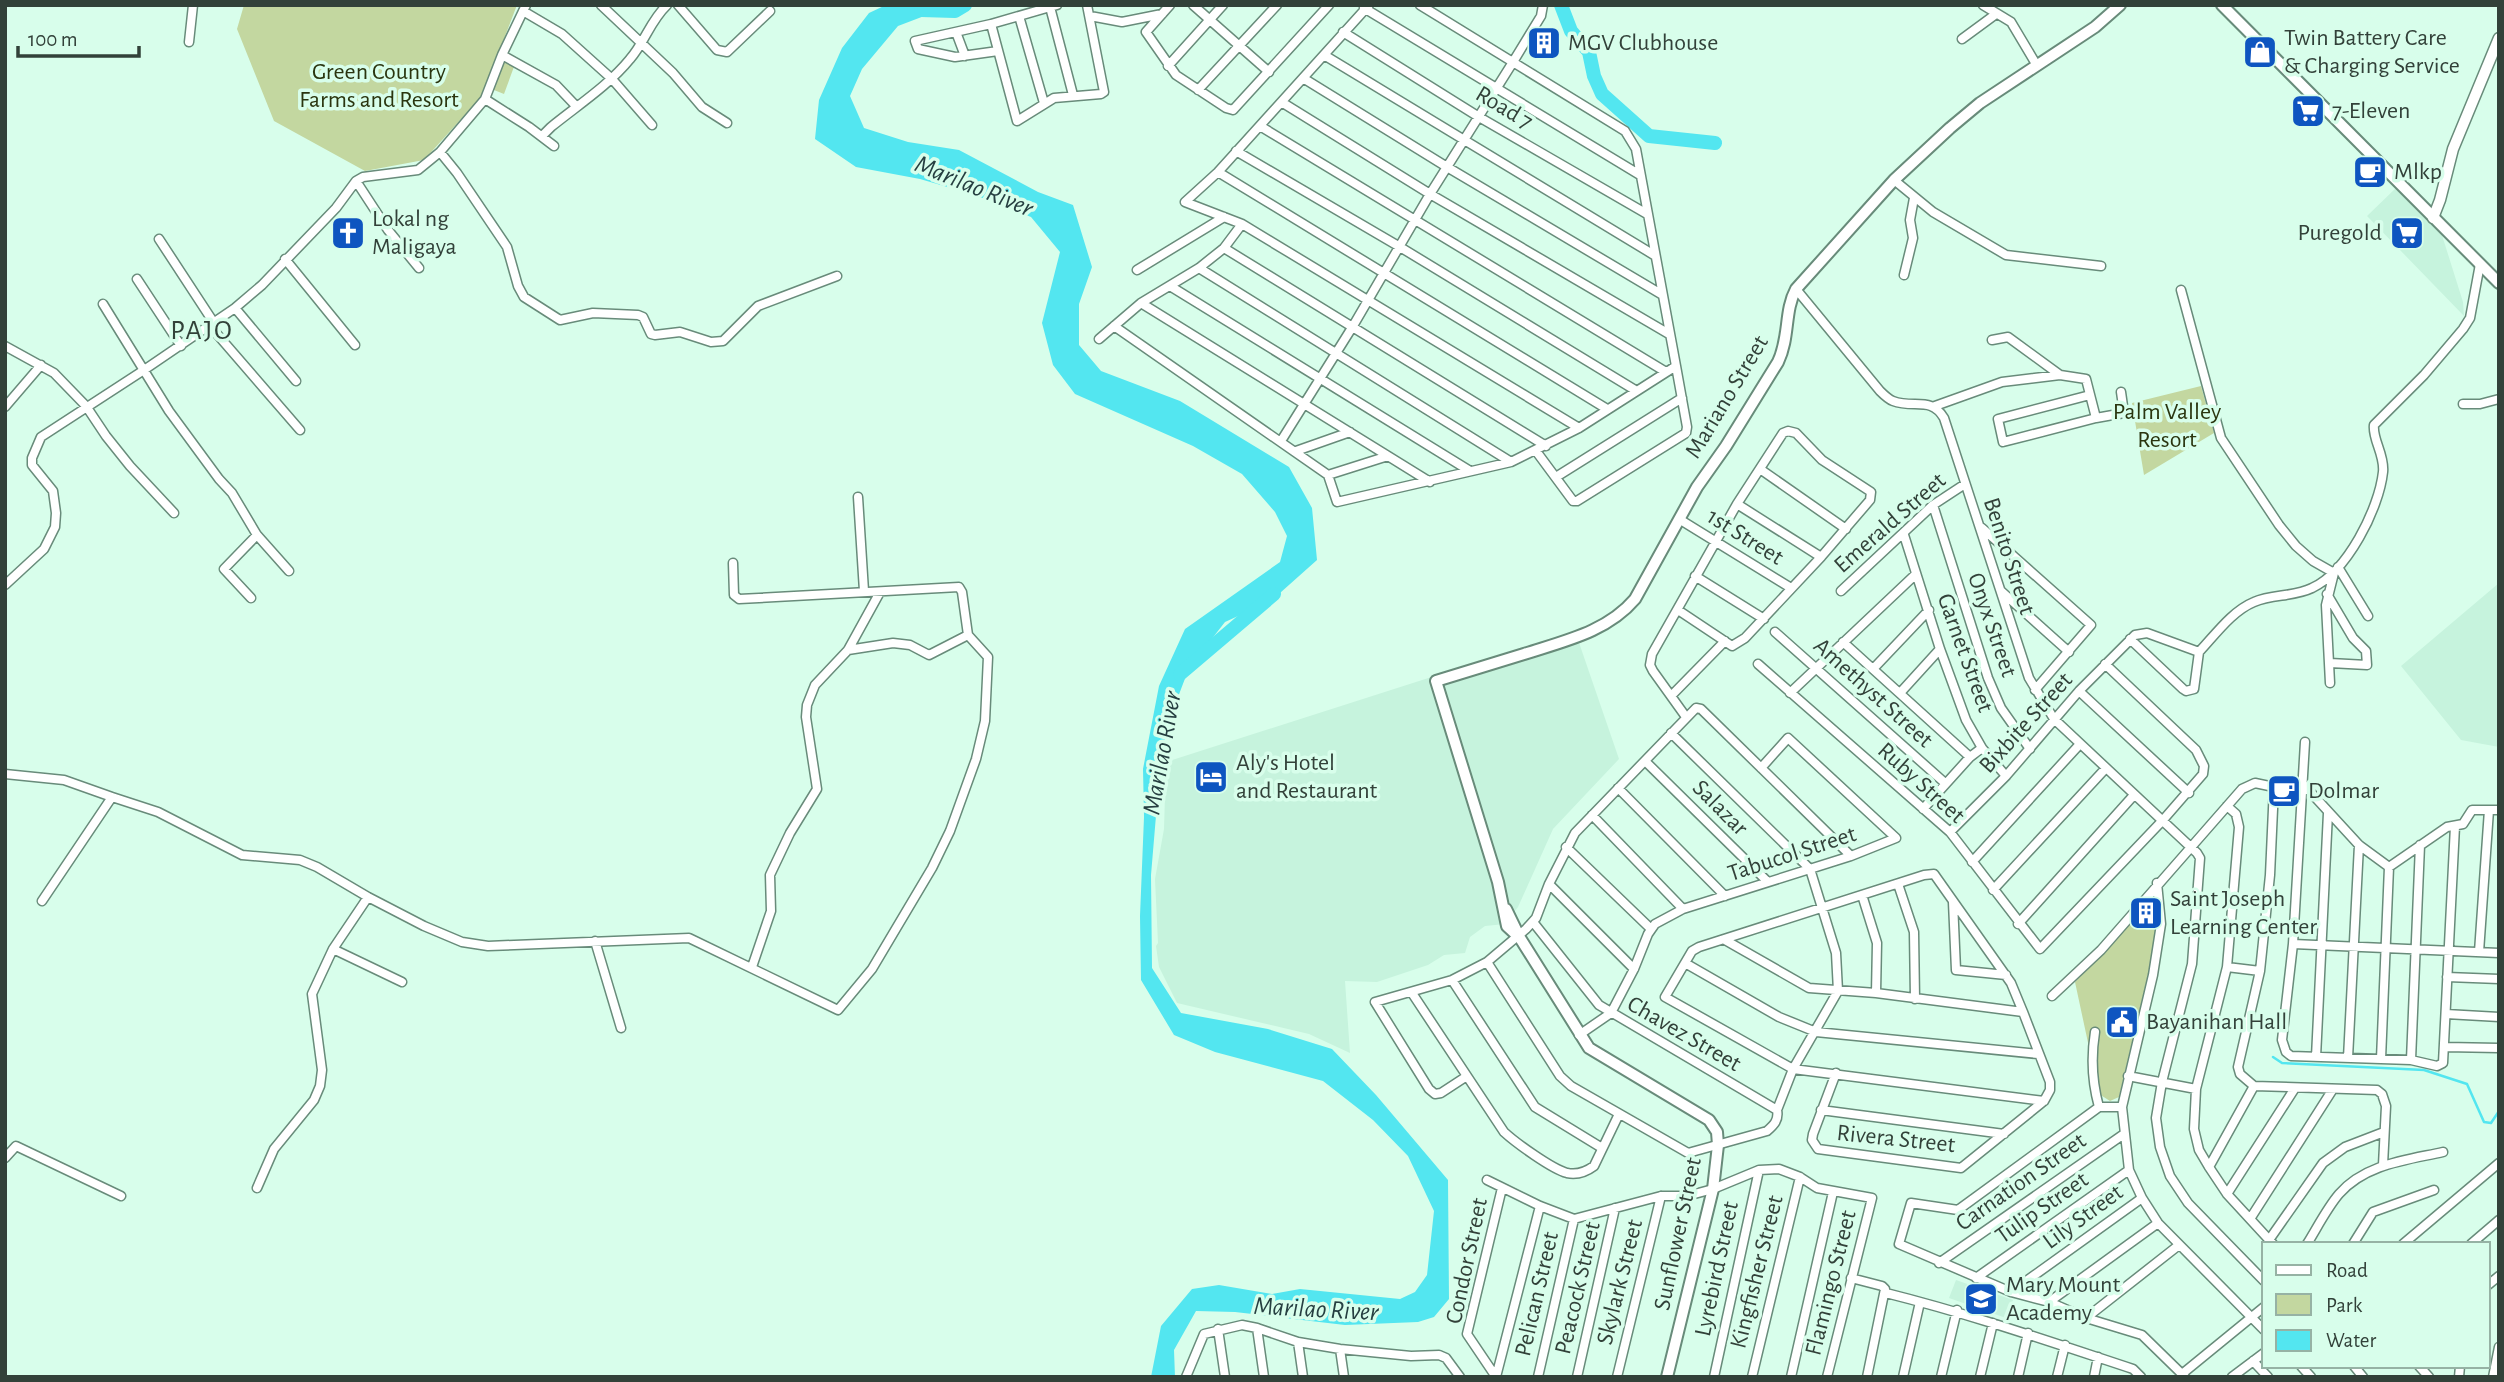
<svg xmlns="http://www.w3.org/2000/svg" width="2504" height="1382" font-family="'Alegreya Sans',sans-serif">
  <rect width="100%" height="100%" fill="#d8feeb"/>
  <path fill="#c6f3dd" d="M2398,186L2441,232L2463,302L2464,316L2367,216Z
    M2499,583V747L2461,740L2401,666Z
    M1575,631L1619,759L1553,829L1518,907L1505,924L1485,926L1470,937L1465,953L1444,955L1428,965L1377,982L1345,981L1350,1053L1309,1034L1177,1003L1159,967L1156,946L1158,943L1155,879L1164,829L1166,762Z
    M1956,1280L2013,1300L2006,1318L1949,1298Z"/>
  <path fill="#c3d7a0" d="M244,5H517L482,96L424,160L365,171L274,121L237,29Z
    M501,58L515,64L504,94L489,88Z
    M2201,386L2214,433L2144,475L2132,403Z
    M2157,895L2161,920L2119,1097L2110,1101L2099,1094L2075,982Z"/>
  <path fill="#53e6f0" d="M886,5H961L940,10L898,26L862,69L850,96L864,128L908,142L959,150L1038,192L1073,205L1092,267L1079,304V345L1101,371L1180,401L1289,467L1312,508L1317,560L1271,601L1225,622L1189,668L1167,726L1159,780L1151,875L1152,968L1181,1013L1268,1029L1332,1049L1376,1095L1448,1180L1449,1299L1434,1317L1418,1322L1345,1325L1235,1312L1196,1311L1174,1350L1175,1377H1151L1161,1326L1192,1289L1219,1285L1272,1294L1300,1289L1400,1299L1415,1292L1427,1275L1434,1211L1408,1156L1373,1120L1323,1081L1215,1052L1174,1035L1141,980L1140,916L1144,817L1143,769L1159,686L1185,629L1280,562L1287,536L1275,512L1242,474L1193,446L1075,394L1053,365L1042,323L1060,252L1031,217L975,195L920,179L856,167L815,139L819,100L842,48L869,13Z"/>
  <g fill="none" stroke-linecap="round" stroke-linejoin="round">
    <path stroke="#53e6f0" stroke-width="2.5" d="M2273,1057L2282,1063L2424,1070L2467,1084L2484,1122L2491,1123L2499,1111"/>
    <path stroke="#53e6f0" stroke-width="14" d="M1561,5L1571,31L1589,52L1594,76L1602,94L1649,136L1715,143
      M921,10L955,11L965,5
      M1180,674L1274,594"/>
    <g stroke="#688b7a" stroke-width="11">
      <path id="minor" d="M601,5L673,73L702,107L727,123
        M678,5L717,50L727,52L770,11
        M1057,5L991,24L1017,121L1054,98L1101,94L1104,92L1087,5
        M1170,5L1146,32L1176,75L1226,108L1233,110L1329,5
        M1193,5L1269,72
        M1983,5L2011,22L2036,64
        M1050,7L1073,95
        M1364,8L1640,175
        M523,11L562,34L612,79L652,125
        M1019,16L1044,103
        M1090,16L1122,22L1162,14
        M991,24L915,41L918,49L955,57L998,51
        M956,32L965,56
        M1343,32L1479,117L1647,214
        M1962,39L1996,14
        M189,42L193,5
        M502,55L556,85L576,106
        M1324,55L1654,255
        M1168,66L1223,5
        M1303,78L1447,167L1661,294
        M1198,90L1277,5
        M485,99L529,127L554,146
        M1283,103L1430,194L1669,334
        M1260,126L1666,372
        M542,136L551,127C578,105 608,86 630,59C645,42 650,21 667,5
        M1236,151L1400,247L1635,390
        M440,152L457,173L507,247L518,286L524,297L560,320L593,313L638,315L643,317L651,334L655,335L680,332L711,342L723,341L758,306L837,276
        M1218,172L1607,409
        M1894,180L1933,212L2006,255L2101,266
        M356,181L388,230L419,268
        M1242,224L1579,428
        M159,239L214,323
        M1224,248L1546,446
        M285,259L355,345
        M1199,268L1511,462
        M1137,270L1224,217
        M1904,275L1913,238L1910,220L1914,198
        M137,279L181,346
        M1170,286L1470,471
        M1796,289L1880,391C1884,395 1888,399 1893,401C1914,409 1931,396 1944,418L2029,678L2054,719L2197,853L2200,858L2192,964L2162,1082L2156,1118L2160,1147L2170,1176L2188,1203L2264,1281
        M2181,290L2221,438L2279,525L2296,546L2313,561L2334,573L2326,605L2330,683
        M1141,303L1430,482
        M103,304L169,411L219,479L232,493L257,535L289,571
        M235,308L296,381
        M210,326L300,430
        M1114,326L1328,475L1337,502L1511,462L1579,428L1676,366L1636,149L1625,131L1420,5
        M1099,339L1141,303L1199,268L1224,248L1242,224L1185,202L1218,172L1369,5
        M1992,340L2008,337L2060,375
        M5,346L54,373L86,406L106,436L130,466L174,513
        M2090,395L1998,419L2003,442L2096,418
        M2463,404H2480L2499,399
        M1935,406L2002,382L2060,375L2086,379L2096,418L2124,413L2121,392
        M5,407L41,365
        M1281,441L1353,326L1430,194L1513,62L1541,16L1543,5
        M1296,451L1350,432
        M1536,451L1573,501H1577L1686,433L1687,427L1676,366
        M1760,469L1846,529
        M1328,475L1388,456
        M1556,477L1682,398
        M858,497L864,591
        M1737,504L1821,557
        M1933,505L1988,678L2001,708L2030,749
        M1679,519L1791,588
        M1982,528L2091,625L2035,690
        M1904,535L1940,649L1966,720L1982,748L2006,776
        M2338,567L2368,616
        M1695,576L1764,619
        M5,585L44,549L55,527L56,513L53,491L32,465V458L41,437L144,370L235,308L262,285L336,208L356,181L363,177L418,170L440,152L485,99L502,55L526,5
        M1841,591L1933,505L1965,484
        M2001,591L2069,652
        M2327,594L2353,638L2366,651L2367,665L2330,663
        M251,598L224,569L257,535
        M1678,610L1732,646L1745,638L1821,557L1870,500L1871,492L1822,460L1796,433L1788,431L1783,433L1737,504L1652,654L1650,665L1653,671L1686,717
        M1775,632L1945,783
        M1843,642L1970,757
        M848,650L893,643L910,645L929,655L968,635
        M2199,652C2215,635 2232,611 2254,602C2272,594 2294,597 2312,588C2347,572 2379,509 2383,472C2385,455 2372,439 2374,425L2424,375L2463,329L2470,318L2480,264
        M1758,664L1950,832L2040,949L2163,820L2203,774L2204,766L2196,750L2105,664
        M1873,669L1929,610
        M2079,691L2189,793
        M1790,693L1916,574
        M1900,693L1940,649
        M1671,696L1725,641
        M1671,733L1810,869L1836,953L1838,991L1793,1069L1777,1110
        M2305,742L2293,944L2282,1040L2286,1052L2291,1056L2411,1060L2437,1066L2443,1063L2455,826
        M1645,761L1768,882
        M5,774L64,780L112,797L158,812L242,855L300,860L317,867L368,897L424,926L462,942L488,946L689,938L838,1010L872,969L932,868L950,831L976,759L985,721L988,657L968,635L962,592L959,587L739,599L734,595L733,563
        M2303,784L2359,845L2389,867L2447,827L2463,824L2472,810H2499
        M1618,788L1725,896
        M2227,806L2236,814L2239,827L2227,967L2196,1089L2194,1129L2199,1150L2209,1167L2227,1194L2273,1244
        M1923,809L1970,757L1982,748
        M1592,815L1683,909
        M1950,832L2006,776L2079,691L2135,635L2147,633L2199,652L2194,689L2186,691L2183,689L2130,639
        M1566,847L1651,929
        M1972,862L2080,744
        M2157,883L2161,924L2153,975L2122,1107L2129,1170L2142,1198L2158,1223L2264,1330
        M1549,884L1634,969
        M1898,884L1914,932L1915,999
        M1993,890L2106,768
        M1862,895L1877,943L1876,993
        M42,901L112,797
        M1953,902L1956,970L2006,975
        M2018,924L2134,795
        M1725,940L1809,988L1876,993L2023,1012L2050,1082V1090L2044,1101L1961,1168L1818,1149L1812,1140L1813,1134L1836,1073
        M595,941L621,1028
        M2293,944L2499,953
        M333,949L402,982
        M2479,952L2489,810
        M1487,962L1560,1076L1571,1086L1688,1153L1767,1131C1774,1125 1779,1120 1777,1110L1599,1005L1533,922
        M1685,963L1779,1017L1816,1032L2038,1054
        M752,967L771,911L770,875L790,833L817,789L806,717L807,705L815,685L848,650L880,592
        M2227,967L2260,971
        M2447,977L2499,979
        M1452,980L1535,1107L1602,1148
        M1412,993L1504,1132C1516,1143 1552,1169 1567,1173C1577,1175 1586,1172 1594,1166L1619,1114
        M2052,996L2101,950L2242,789L2255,783L2274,787L2270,875L2260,971L2238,1067L2240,1074L2254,1086L2377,1090L2382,1094L2386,1106L2383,1165
        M2023,1012L2011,983L1934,874L1924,875L1699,947L1692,951L1665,997L1793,1069L2044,1101
        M2446,1014L2499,1017
        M2095,1032C2091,1057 2092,1082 2099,1107H2122
        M1579,1035L1611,1013L1634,969L1648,934L1655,924L1683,909L1851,856L1896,838L1788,738L1761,768
        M2445,1047L2499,1048
        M2316,1057L2328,813
        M2348,1058L2359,845
        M2381,1059L2389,867
        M2411,1060L2420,845
        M1467,1076L1441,1093L1435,1094L1429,1089L1375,1002L1452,980L1487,962L1526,929L1536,918L1549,884L1575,833L1696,708L1701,709L1851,856
        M2128,1076L2196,1089
        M2099,1107L1958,1210L1911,1203L1899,1244L2011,1292L2049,1302L2086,1318L2142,1335L2185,1377
        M1821,1110L2004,1134
        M5,1158L16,1146L121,1196
        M2209,1167L2254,1086
        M1487,1180L1540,1206L1574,1219L1661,1196H1687L1713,1189L1759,1170L1779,1169L1800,1177L1817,1188L1872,1198L1827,1377
        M257,1188L274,1149L314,1100L320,1086L322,1070L312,994L333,949L368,897
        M2227,1194L2295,1088
        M2250,1219L2333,1089
        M2269,1240L2323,1163L2345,1147L2384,1132
        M2307,1244C2317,1228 2327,1208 2339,1194C2365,1164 2407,1160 2443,1152
        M2353,1244L2373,1212L2434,1190
        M2403,1244L2499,1163
        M2471,1244L2499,1220
        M1939,1263L2124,1134
        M1851,1278L1882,1286L1885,1289L1867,1377
        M1976,1278L2129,1170
        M2488,1285L2499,1276
        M2011,1292L2142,1198
        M1886,1293C1970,1314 2051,1342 2133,1369L2141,1377
        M2049,1302L2158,1223
        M2086,1318L2179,1245
        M1257,1328L1264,1377
        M1218,1329L1225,1377
        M1298,1342L1303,1377
        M1340,1349L1344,1377
        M2253,1361L2268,1377
        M2301,1366L2311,1377
        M2354,1366L2363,1377
        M2419,1366L2429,1377
        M2182,1374L2264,1307
        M1186,1377L1204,1334L1242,1325L1257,1328L1298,1342L1340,1349L1411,1356L1439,1355L1446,1358L1460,1377
        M1496,1377L1467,1334L1502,1188
        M1496,1377L1540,1206
        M1538,1377L1574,1219
        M1577,1377L1615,1208
        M1617,1377L1661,1196
        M1714,1377L1759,1170
        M1752,1377L1800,1177
        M1791,1377L1833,1192
        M1903,1377L1920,1302
        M1941,1377L1957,1310
        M1980,1377L1993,1323
        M2018,1377L2028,1333
        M2057,1377L2065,1345
        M2094,1377L2098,1357
        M2232,1377L2264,1353
        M2459,1377L2460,1366
        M2493,1377L2499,1347"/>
    </g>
    <g stroke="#688b7a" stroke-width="13">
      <path id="tertiary" d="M2433,218L2440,200L2453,149L2499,38"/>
    </g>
    <g stroke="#688b7a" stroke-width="14">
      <path id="secondary" d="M2222,5L2499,283
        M1506,909L1520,938L1589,1048L1709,1120L1717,1132L1718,1145L1713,1189L1667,1377
        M1520,938L1507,926L1498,882L1436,681C1465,672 1495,663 1524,654C1564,641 1607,632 1635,599L1697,487L1726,446L1778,362C1790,337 1784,311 1796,289L1894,180L1950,128L1980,103L2095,27L2120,5"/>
    </g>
    <use href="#minor" stroke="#fff" stroke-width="8"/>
    <use href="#tertiary" stroke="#fff" stroke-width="10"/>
    <use href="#secondary" stroke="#fff" stroke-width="10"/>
  </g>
  <defs>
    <g id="building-square" transform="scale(1.75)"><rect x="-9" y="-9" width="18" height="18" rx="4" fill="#0e55c0" stroke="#d8feeb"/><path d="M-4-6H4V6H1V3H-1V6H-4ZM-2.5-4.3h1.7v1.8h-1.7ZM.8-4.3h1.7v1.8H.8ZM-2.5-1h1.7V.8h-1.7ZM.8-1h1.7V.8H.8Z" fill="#fff"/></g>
    <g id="shop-square" transform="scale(1.75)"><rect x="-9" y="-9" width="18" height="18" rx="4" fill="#0e55c0" stroke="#d8feeb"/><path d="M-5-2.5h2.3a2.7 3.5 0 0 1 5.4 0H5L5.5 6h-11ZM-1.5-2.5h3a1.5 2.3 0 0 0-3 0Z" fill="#fff"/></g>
    <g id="supermarket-square" transform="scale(1.75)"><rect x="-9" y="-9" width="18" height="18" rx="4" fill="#0e55c0" stroke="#d8feeb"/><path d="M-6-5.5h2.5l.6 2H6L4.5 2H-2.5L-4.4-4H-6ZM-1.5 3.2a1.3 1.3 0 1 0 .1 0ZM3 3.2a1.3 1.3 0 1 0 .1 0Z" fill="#fff"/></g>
    <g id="cafe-square" transform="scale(1.75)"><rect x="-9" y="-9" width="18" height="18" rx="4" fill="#0e55c0" stroke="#d8feeb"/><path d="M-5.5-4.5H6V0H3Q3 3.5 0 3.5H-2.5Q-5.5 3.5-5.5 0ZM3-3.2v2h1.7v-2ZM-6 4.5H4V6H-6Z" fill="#fff"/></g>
    <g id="church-square" transform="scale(1.75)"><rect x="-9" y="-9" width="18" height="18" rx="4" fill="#0e55c0" stroke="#d8feeb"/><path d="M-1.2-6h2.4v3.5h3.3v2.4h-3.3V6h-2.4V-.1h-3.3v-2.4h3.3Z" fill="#fff"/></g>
    <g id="hotel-square" transform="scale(1.75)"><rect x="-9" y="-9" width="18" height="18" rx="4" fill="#0e55c0" stroke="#d8feeb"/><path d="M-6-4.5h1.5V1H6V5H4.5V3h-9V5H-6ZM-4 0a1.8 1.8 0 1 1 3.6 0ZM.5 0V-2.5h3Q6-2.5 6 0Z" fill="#fff"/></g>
    <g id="civic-square" transform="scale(1.75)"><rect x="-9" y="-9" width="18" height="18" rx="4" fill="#0e55c0" stroke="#d8feeb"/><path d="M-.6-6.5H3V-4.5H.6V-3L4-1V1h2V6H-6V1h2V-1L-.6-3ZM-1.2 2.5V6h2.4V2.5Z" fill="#fff"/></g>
    <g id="school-square" transform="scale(1.75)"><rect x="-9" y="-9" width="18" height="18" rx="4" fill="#0e55c0" stroke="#d8feeb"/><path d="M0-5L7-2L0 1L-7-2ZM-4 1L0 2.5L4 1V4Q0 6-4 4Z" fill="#fff"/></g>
  </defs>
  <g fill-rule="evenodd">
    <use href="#building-square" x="1544" y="43"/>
    <use href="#shop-square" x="2260" y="52"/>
    <use href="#supermarket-square" x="2308" y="111"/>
    <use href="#cafe-square" x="2370" y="172"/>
    <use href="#church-square" x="348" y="233"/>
    <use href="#supermarket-square" x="2407" y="233"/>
    <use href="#hotel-square" x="1211" y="777"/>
    <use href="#cafe-square" x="2284" y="791"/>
    <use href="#building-square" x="2146" y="913"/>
    <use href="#civic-square" x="2122" y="1022"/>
    <use href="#school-square" x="1981" y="1299"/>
  </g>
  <g text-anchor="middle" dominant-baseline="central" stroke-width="7" stroke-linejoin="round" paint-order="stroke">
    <g font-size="24" fill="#324139" stroke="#d8feeb" text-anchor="start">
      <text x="2284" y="38">Twin Battery Care<tspan x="2284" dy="28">&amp; Charging Service</tspan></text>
      <text x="1568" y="43">MGV Clubhouse</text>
      <text x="2332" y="111">7-Eleven</text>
      <text x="2394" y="172">Mlkp</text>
      <text x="372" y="219">Lokal ng<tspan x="372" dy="28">Maligaya</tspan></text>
      <text x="2382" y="233" text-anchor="end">Puregold</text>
      <text x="1236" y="763">Aly's Hotel<tspan x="1236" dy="28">and Restaurant</tspan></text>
      <text x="2308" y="791">Dolmar</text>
      <text x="2170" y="899">Saint Joseph<tspan x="2170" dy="28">Learning Center</tspan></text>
      <text x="2146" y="1022">Bayanihan Hall</text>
      <text x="2006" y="1285">Mary Mount<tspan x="2006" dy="28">Academy</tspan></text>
    </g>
    <g font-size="24" fill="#2a350f" stroke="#d8feeb">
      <text x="379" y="72">Green Country<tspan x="379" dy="28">Farms and Resort</tspan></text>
      <text x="2167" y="412">Palm Valley<tspan x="2167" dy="28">Resort</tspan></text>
    </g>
    <g font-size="24" fill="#324139" stroke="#d8feeb">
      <text transform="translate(1504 108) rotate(31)">Road 7</text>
      <text transform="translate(1727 397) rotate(-59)">Mariano Street</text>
      <text transform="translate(1890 523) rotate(-41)">Emerald Street</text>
      <text transform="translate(1745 537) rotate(32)">1st Street</text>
      <text transform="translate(2009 556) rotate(72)">Benito Street</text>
      <text transform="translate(1992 625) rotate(71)">Onyx Street</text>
      <text transform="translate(1965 653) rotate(70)">Garnet Street</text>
      <text transform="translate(1873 693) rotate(42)">Amethyst Street</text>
      <text transform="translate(2026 723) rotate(-48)">Bixbite Street</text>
      <text transform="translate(1921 783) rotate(42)">Ruby Street</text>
      <text transform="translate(1720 808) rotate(45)">Salazar</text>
      <text transform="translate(1792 854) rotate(-18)">Tabucol Street</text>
      <text transform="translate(1684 1034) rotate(30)">Chavez Street</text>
      <text transform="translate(1896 1139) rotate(6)">Rivera Street</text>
      <text transform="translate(2021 1182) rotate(-35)">Carnation Street</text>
      <text transform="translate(2042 1208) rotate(-35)">Tulip Street</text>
      <text transform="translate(2083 1217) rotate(-36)">Lily Street</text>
      <text transform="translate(1678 1234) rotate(-78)">Sunflower Street</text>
      <text transform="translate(1467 1261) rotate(-78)">Condor Street</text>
      <text transform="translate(1717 1269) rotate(-78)">Lyrebird Street</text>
      <text transform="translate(1757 1272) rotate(-76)">Kingfisher Street</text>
      <text transform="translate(1620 1282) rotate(-76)">Skylark Street</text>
      <text transform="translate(1831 1283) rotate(-76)">Flamingo Street</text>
      <text transform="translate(1578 1288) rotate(-77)">Peacock Street</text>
      <text transform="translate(1537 1294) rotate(-77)">Pelican Street</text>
    </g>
    <g font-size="26" font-style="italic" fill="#263f41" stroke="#d8feeb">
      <text transform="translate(974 186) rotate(22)">Marilao River</text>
      <text transform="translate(1162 753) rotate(-80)">Marilao River</text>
      <text transform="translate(1316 1309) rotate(3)">Marilao River</text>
    </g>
    <g font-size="28" letter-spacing="2" fill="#324139" stroke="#d8feeb">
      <text x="202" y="331">PAJO</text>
    </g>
  </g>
  <rect width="2504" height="1382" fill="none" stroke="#324139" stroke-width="14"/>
  <rect x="2262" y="1242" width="228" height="126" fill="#d8feeb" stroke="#96b2a4" stroke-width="2"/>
  <rect x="2276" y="1265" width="35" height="10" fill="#ffffff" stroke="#96b2a4" stroke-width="2"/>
  <text x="2326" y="1277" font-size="21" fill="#324139">Road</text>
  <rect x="2276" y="1294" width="35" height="21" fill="#c3d7a0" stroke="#96b2a4" stroke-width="2"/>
  <text x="2326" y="1312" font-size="21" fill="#324139">Park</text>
  <rect x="2276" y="1330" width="35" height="21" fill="#53e6f0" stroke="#96b2a4" stroke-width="2"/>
  <text x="2326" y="1347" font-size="21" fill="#324139">Water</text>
  <path d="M18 46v10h121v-10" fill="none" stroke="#324139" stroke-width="3.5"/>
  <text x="28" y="46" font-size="21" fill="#324139" stroke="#d8feeb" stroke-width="5" paint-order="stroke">100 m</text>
</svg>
